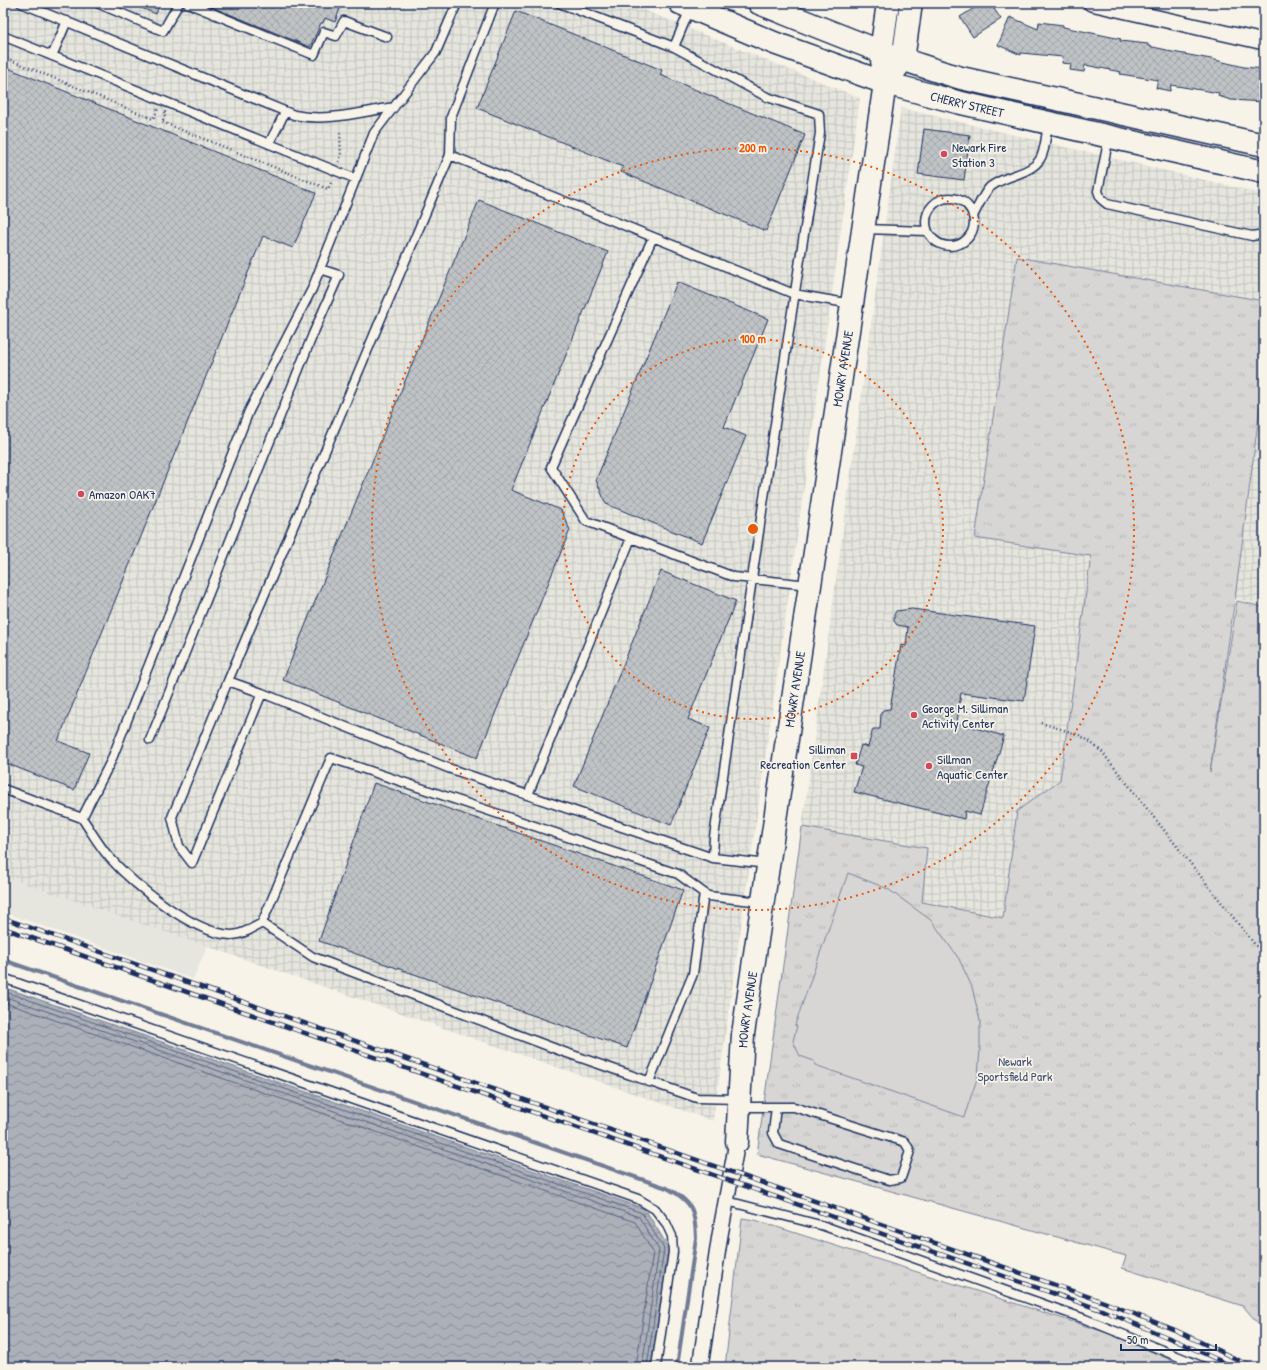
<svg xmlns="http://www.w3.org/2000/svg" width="1267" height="1370" font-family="'Patrick Hand',sans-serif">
  <defs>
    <pattern id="industrial-grid" width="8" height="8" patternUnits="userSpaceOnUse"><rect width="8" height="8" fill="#e6e5de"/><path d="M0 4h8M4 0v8" fill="none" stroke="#c5c5c1"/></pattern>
    <pattern id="grass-tufts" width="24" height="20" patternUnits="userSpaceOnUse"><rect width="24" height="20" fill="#d7d6d4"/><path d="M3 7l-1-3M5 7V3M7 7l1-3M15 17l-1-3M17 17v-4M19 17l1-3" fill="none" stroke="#b8b8b8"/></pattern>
    <pattern id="water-waves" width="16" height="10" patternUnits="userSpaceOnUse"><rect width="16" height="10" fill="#acb0b9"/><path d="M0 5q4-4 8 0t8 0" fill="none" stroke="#8b909a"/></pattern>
    <pattern id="building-cross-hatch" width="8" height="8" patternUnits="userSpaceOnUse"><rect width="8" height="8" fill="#c0c3c5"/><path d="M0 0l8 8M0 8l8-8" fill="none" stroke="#a4a8ac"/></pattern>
  </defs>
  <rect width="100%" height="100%" fill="#f7f3e8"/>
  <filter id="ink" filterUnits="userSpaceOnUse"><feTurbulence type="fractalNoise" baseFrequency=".025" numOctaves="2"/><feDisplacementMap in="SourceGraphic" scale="8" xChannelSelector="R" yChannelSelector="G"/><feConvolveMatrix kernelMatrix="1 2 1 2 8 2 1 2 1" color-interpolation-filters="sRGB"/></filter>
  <g filter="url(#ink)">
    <path fill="#e6e5de" d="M3,839L211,938L193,979L3,912Z"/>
    <path fill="url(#industrial-grid)" d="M3,3H627L860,98L713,1121L3,876Z
      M901,108L1264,194V605L1235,599L1140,1260L757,1154Z"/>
    <path fill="url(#grass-tufts)" stroke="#798299" d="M1017,257L1264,301V376L1235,598L1210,772L1237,601L1264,607V1330L1243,1306L1122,1268L1126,1256L757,1154L802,827L927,848L922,902L1003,918L1017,811L1060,780L1091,556L975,538Z
      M742,1218L755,1220L1117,1336L1186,1367H725Z"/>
    <path fill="#d7d6d4" stroke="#798299" d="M848,873L888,889L932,921L959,959L972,987L980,1021V1049L978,1076L964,1117L815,1065L814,1061L800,1056L793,1041L797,1026L795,1025Z"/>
    <path fill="url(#water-waves)" stroke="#727c95" d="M3,987L645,1209L669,1248L651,1367H3Z"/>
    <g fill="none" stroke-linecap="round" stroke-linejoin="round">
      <path stroke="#556382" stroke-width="1" d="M3,991L642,1213L664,1249L647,1367
        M3,996L639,1217L659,1250L642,1367
        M3,1002L635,1222L653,1252L636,1367"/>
      <path stroke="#727c95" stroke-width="4" d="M3,960L667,1188C693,1202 695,1210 696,1238L677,1367"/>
    </g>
    <path fill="url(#building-cross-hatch)" stroke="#1b2f5e" d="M129,3H160L156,14Z
      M202,3H342L335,22L325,18L323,23H321L310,47Z
      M982,3H990L1001,19L973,37L960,17Z
      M516,11L662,70L660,75L805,135L766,231L621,172L623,167L477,108Z
      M1010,17L1038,29L1039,22L1063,25V27L1121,39L1120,41L1148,44V46L1167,50V51L1211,59L1244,67L1264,69V102L1231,100L1218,96L1219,93L1171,85L1170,91L1156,88L1158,80L1120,74L1121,72L1085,65L1084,72L1070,70L1071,64L1062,63L1063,57L1021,53V55L998,45Z
      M3,66L316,193L293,248L263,236L58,741L89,753L74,790L3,762Z
      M924,129L970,135L964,180L918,174Z
      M479,200L608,252L511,490L561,510L570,530L477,758L283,680Z
      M677,282L768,319L724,427L746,436L702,543L606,504L596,480Z
      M661,571L736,601L688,719L710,728L671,825L574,786Z
      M912,609L1035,626L1024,701L961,693L957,723L1004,736L980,815L965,811L964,819L854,792L862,767L855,765L861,745L868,747L873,729H880L881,713L883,710L890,709L901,645L906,646L908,627L897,625L894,621V615L896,611Z
      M374,783L683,890L627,1048L319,941Z"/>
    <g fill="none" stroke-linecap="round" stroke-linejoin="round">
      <g stroke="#1b2f5e" stroke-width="11">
        <path id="service" d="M21,3L294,115C327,122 361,112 394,107
          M97,3L163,31L179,3
          M187,3L314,55L324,32L336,36L344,21L387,37
          M495,3L451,117L450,155L228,681L262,693L448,768L713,858L714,837C749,602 782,367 820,133L819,114L767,97L674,47L559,3
          M3,36L356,179
          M674,47L690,9
          M52,56L67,21
          M1109,137L1098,191L1101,199L1107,204L1252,236L1264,234
          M269,144L285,112
          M450,155L794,294L852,304
          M926 222a24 24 0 1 1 48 0a24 24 0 1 1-48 0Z
          M973,216C978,207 983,194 990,187C998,181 1006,178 1015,175C1047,165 1043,152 1048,124
          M864,229L927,231
          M653,237L551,467L586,521L734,577L809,585
          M228,681L172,817L179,846L192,863L262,693
          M150,740L313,334L339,275L320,269
          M3,789L82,818L111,761L249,411L312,289L374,133L436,52L457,3
          M528,795L631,538
          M82,818C91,831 99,846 110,858C134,885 193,933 231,935C242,935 253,928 262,923
          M713,858L768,864
          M3,978L638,1199L655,1209L666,1223L672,1236L673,1252L656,1367
          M649,1082L693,974L704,893
          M739,1099L697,1098L564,1052L313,957L262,923L331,758L678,874L708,896L761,902
          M741,1107H794L905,1142L910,1151L901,1178L889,1180L779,1144L773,1133L776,1107
          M727,1201L824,1226L1085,1319L1204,1367"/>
      </g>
      <g stroke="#1b2f5e" stroke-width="18">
        <path id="minor" d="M1091,3L1264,42
          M700,1367L720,1235L737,1142"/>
      </g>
      <g stroke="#1b2f5e" stroke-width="25">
        <g id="secondary">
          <path id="s1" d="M680,3L774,43L885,83L957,102L1264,172"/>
          <path d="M759,3C826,30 892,58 961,78L1264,145"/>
          <path id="s2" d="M737,1142L743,1034L885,83"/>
        </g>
      </g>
      <g stroke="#1b2f5e" stroke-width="25">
        <path id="primary" d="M885,83L903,60L911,3
          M885,83L881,52L888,3"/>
      </g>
      <path stroke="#1b2f5e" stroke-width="2.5" stroke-dasharray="1 3" stroke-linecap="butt" d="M3,57L153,119L158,109H159
        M165,112L166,113L162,122L328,189L332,180
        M339,162L341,155L340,131
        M1041,723L1077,734L1089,741L1102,752L1264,956"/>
      <use href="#service" stroke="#f7f3e8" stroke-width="8"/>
      <use href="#minor" stroke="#f7f3e8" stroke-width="15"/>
      <use href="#secondary" stroke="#f7f3e8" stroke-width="22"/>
      <use href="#primary" stroke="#f7f3e8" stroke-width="22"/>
      <g stroke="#1b2f5e" stroke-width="4.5">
        <path id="rail" d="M3,918L1104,1302L1175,1330L1253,1367
          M3,928L1104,1311L1174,1340L1234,1367"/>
      </g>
      <use href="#rail" stroke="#f7f3e8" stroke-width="3" stroke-dasharray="9" stroke-linecap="butt"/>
    </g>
  </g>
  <g fill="none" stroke="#e8590c" stroke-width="2" stroke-dasharray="2 4">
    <circle cx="753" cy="529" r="190"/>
    <circle cx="753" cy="529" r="381"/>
  </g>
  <g fill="#d1495b" stroke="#f7f3e8" stroke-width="1.5">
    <circle cx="944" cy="154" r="4"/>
    <circle cx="81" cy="494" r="4"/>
    <circle cx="914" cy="715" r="4"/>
    <rect x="850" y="752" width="8" height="8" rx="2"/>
    <circle cx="929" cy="766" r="4"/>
  </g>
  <g text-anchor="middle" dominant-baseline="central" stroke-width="3.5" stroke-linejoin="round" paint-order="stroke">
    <g font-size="13" fill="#1b2f5e" stroke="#f7f3e8">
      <text stroke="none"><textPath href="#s1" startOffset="305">CHERRY STREET</textPath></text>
      <text stroke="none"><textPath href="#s2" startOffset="781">MOWRY AVENUE</textPath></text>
      <text stroke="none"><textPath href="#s2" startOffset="457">MOWRY AVENUE</textPath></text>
      <text stroke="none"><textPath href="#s2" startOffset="133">MOWRY AVENUE</textPath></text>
    </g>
    <g font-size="13" fill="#1b2f5e" stroke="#f7f3e8" text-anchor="start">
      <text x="952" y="147">Newark Fire<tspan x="952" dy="15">Station 3</tspan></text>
      <text x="89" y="494">Amazon OAK7</text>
      <text x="922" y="708">George M. Silliman<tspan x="922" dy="15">Activity Center</tspan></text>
      <text x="846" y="749" text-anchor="end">Silliman<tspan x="846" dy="15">Recreation Center</tspan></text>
      <text x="937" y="759">Sillman<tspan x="937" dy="15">Aquatic Center</tspan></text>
    </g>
    <g font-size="13" fill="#415076" stroke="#f7f3e8">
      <text x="1015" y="1061">Newark<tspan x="1015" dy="15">Sportsfield Park</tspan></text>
    </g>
  </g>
  <circle cx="753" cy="529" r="6" fill="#e8590c" stroke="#f7f3e8" stroke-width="2"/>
  <g font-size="12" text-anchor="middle" font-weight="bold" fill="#e8590c" stroke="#f7f3e8" stroke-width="3.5" stroke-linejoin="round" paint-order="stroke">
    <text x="753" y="152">200 m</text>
    <text x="753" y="343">100 m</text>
  </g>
  <rect width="1267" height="1370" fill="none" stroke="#f7f3e8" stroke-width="16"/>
  <rect x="8" y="8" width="1251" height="1354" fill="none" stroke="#1b2f5e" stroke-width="1.5" filter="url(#ink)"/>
  <path d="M1121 1344v6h95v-6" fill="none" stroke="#1b2f5e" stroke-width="2"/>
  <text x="1127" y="1344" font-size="12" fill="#1b2f5e" stroke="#f7f3e8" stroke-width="3" paint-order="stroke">50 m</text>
</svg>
